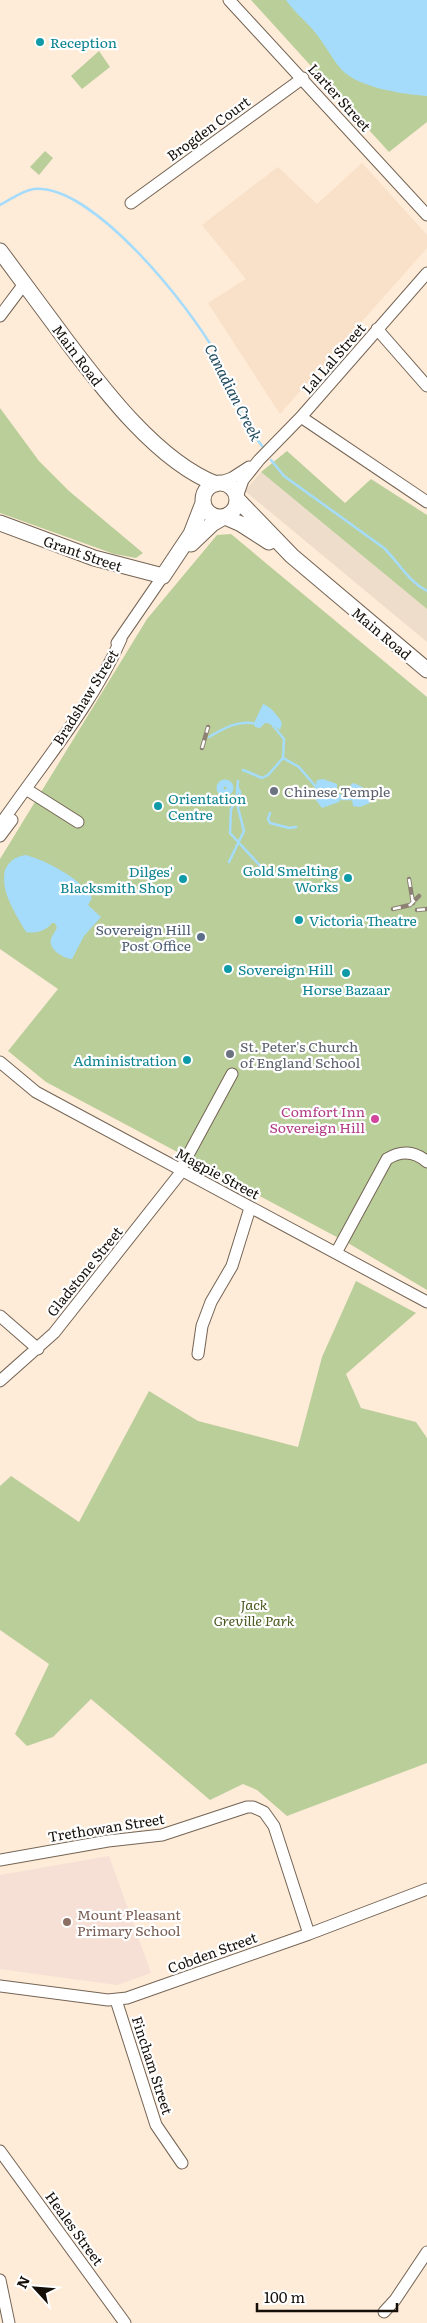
<svg xmlns="http://www.w3.org/2000/svg" width="427" height="2323" font-family="Literata,serif">
  <rect width="100%" height="100%" fill="#feebd8"/>
  <path fill="#efddcc" d="M261,472L427,609V642L245,491Z"/>
  <path fill="#f9e0c8" d="M362,163L427,235V248L280,414L208,303L246,279L202,225L278,167L317,204Z"/>
  <path fill="#f6dfd4" d="M109,1856L151,1973L117,1985L0,1969V1875Z"/>
  <path fill="#bace9a" d="M251,0H427V122L389,152Z
    M99,51L110,67L82,89L71,76Z
    M45,151L53,158L39,175L30,167Z
    M0,408L39,461L69,491L143,553L136,558L114,554L0,513Z
    M287,451L345,503L371,479L427,515V609L261,472Z
    M231,534L427,697V1290L348,1243L46,1082L8,1051L58,989L0,949V859L147,619L217,535Z
    M356,1281L416,1313L346,1374L361,1408L416,1422L427,1438V1763L287,1816L257,1790L243,1784L210,1800L91,1699L53,1737L27,1746L15,1734L49,1664L0,1630V1486L11,1476L79,1522L149,1391L198,1421L298,1447L322,1357Z"/>
  <path fill="#a5dcfb" d="M286,0H427V96C403,94 358,88 341,69C331,57 324,43 314,31C305,20 294,12 286,0Z
    M263,704C270,706 279,717 282,723L280,730L272,724L265,723L260,728L255,727L254,723Z
    M323,779L337,784V793L343,795L339,802L322,808L313,796L317,780Z
    M352,783C363,785 370,792 370,803L360,807L353,806L350,787Z
    M26,855C49,862 80,878 92,898L88,905L101,917L84,936L72,959C63,958 48,949 51,939C52,935 55,932 57,928L55,923H52C46,931 35,934 26,932C16,914 0,892 5,870C10,860 15,857 26,855Z"/>
  <g fill="none" stroke-linecap="round" stroke-linejoin="round">
    <path stroke="#a5dcfb" stroke-width="2.5" d="M0,205C10,200 23,190 34,189C93,184 189,306 215,352C220,360 221,369 225,377C235,401 246,427 263,447
      M271,460L284,476L384,548C399,563 408,581 427,591
      M270,722L284,739L283,758
      M209,737C223,729 239,719 256,724
      M243,770L262,778L268,775L283,758L299,767L316,787
      M238,781L236,801L231,809L230,833L263,869
      M342,799H351
      M270,813L268,819L270,823L289,828L296,827
      M229,862L244,831L238,808L240,792L238,788"/>
    <path stroke="#a5dcfb" stroke-width="10" d="M221.5 788a3.5 3.5 0 1 1 7 0a3.5 3.5 0 1 1-7 0Z"/>
    <g stroke="#746454" stroke-width="13">
      <path id="minor" d="M229,0L427,215
        M131,203L303,78
        M0,316L24,284
        M377,329L427,386
        M301,417L427,502
        M218,483L232,478L249,467
        M237,497L243,480L259,460L301,417L427,273
        M117,643L163,576
        M29,791L78,822
        M0,825C41,765 92,706 121,639
        M0,836L12,820
        M0,1062L36,1092L427,1302
        M180,1170L232,1074
        M336,1253L387,1159C401,1150 415,1151 427,1162
        M0,1316L38,1349
        M198,1354L202,1326L211,1302L232,1266L250,1208
        M0,1381L54,1333L182,1171
        M0,1860L108,1841L162,1835L247,1807H253L264,1812L274,1826L309,1934
        M0,1986L108,2000L127,1998L309,1934L427,1889
        M116,2000L156,2125L182,2163
        M0,2151L125,2323
        M0,2280L9,2323
        M384,2312L395,2300L427,2252"/>
    </g>
    <g stroke="#746454" stroke-width="17">
      <path id="secondary" d="M0,251C22,281 44,310 66,340C103,389 157,461 216,484
        M203 500a17 17 0 1 1 34 0a17 17 0 1 1-34 0Z
        M237,499L292,556L427,670
        M225,517L241,524L269,542
        M0,523L94,558L163,576L191,534L203,503
        M191,544L212,524L224,517"/>
    </g>
    <use href="#minor" stroke="#fff" stroke-width="11"/>
    <use href="#secondary" stroke="#fff" stroke-width="15"/>
    <g stroke="#8d8174" stroke-width="4.5">
      <path id="rail" d="M202,748L208,727
        M409,879L413,903
        M393,909L410,905L419,896
        M417,910L427,909"/>
    </g>
    <use href="#rail" stroke="#fff" stroke-width="2.5" stroke-dasharray="8" stroke-linecap="butt"/>
  </g>
  <g fill="#0f9aa8" stroke="#fff" stroke-width="2">
    <circle cx="40" cy="42" r="5"/>
    <circle cx="158" cy="806" r="5"/>
    <circle cx="348" cy="878" r="5"/>
    <circle cx="183" cy="879" r="5"/>
    <circle cx="299" cy="920" r="5"/>
    <circle cx="228" cy="969" r="5"/>
    <circle cx="346" cy="973" r="5"/>
    <circle cx="187" cy="1060" r="5"/>
  </g>
  <g fill="#6b7280" stroke="#fff" stroke-width="2">
    <circle cx="274" cy="791" r="5"/>
    <circle cx="230" cy="1054" r="5"/>
  </g>
  <circle fill="#5c6f8a" stroke="#fff" stroke-width="2" cx="201" cy="937" r="5"/>
  <circle fill="#d1479c" stroke="#fff" stroke-width="2" cx="375" cy="1119" r="5"/>
  <circle fill="#8d6e63" stroke="#fff" stroke-width="2" cx="67" cy="1922" r="5"/>
  <g text-anchor="middle" dominant-baseline="central" stroke-width="4.5" stroke-linejoin="round" paint-order="stroke">
    <g font-size="14" fill="#0d838f" stroke="#fff" text-anchor="start">
      <text x="50" y="42">Reception</text>
      <text x="168" y="798">Orientation<tspan x="168" dy="16">Centre</tspan></text>
      <text x="338" y="870" text-anchor="end">Gold Smelting<tspan x="338" dy="16">Works</tspan></text>
      <text x="173" y="871" text-anchor="end">Dilges'<tspan x="173" dy="16">Blacksmith Shop</tspan></text>
      <text x="309" y="920">Victoria Theatre</text>
      <text x="238" y="969">Sovereign Hill</text>
      <text x="346" y="989" text-anchor="middle">Horse Bazaar</text>
      <text x="177" y="1060" text-anchor="end">Administration</text>
    </g>
    <g font-size="14" fill="#150f09" stroke="#fff">
      <text transform="translate(340 97) rotate(48)">Larter Street</text>
      <text transform="translate(208 128) rotate(-36)">Brogden Court</text>
      <text transform="translate(78 355) rotate(53)">Main Road</text>
      <text transform="translate(333 358) rotate(-49)">Lal Lal Street</text>
      <text transform="translate(83 553) rotate(19)">Grant Street</text>
      <text transform="translate(382 633) rotate(40)">Main Road</text>
      <text transform="translate(85 697) rotate(-58)">Bradshaw Street</text>
      <text transform="translate(218 1173) rotate(28)">Magpie Street</text>
      <text transform="translate(84 1271) rotate(-51)">Gladstone Street</text>
      <text transform="translate(106 1827) rotate(-9)">Trethowan Street</text>
      <text transform="translate(212 1952) rotate(-20)">Cobden Street</text>
      <text transform="translate(153 2065) rotate(72)">Fincham Street</text>
      <text transform="translate(75 2228) rotate(54)">Heales Street</text>
    </g>
    <g font-size="14" fill="#5b616d" stroke="#fff" text-anchor="start">
      <text x="284" y="791">Chinese Temple</text>
      <text x="240" y="1046">St. Peter's Church<tspan x="240" dy="16">of England School</tspan></text>
    </g>
    <g font-size="14" fill="#4e5e75" stroke="#fff" text-anchor="end">
      <text x="191" y="929">Sovereign Hill<tspan x="191" dy="16">Post Office</tspan></text>
    </g>
    <g font-size="14" fill="#b23c85" stroke="#fff" text-anchor="end">
      <text x="365" y="1111">Comfort Inn<tspan x="365" dy="16">Sovereign Hill</tspan></text>
    </g>
    <g font-size="14" font-style="italic" fill="#47591c" stroke="#fff">
      <text x="254" y="1604">Jack<tspan x="254" dy="16">Greville Park</tspan></text>
    </g>
    <g font-size="14" fill="#785e54" stroke="#fff" text-anchor="start">
      <text x="77" y="1914">Mount Pleasant<tspan x="77" dy="16">Primary School</tspan></text>
    </g>
    <g font-size="15" font-style="italic" fill="#204b60" stroke="#fff">
      <text transform="translate(234 392) rotate(63)">Canadian Creek</text>
    </g>
  </g>
  <g transform="translate(35 2288) rotate(296)" stroke="#ffffff" stroke-width="4" paint-order="stroke">
  <path d="M0-4L9 19L0 12L-9 19Z" fill="#150f09"/>
  <text y="-8" font-size="14" font-weight="bold" text-anchor="middle" fill="#150f09">N</text>
  </g>
  <path d="M257 2303v8h140v-8" fill="none" stroke="#150f09" stroke-width="2.5"/>
  <text x="264" y="2303" font-size="15" fill="#150f09" stroke="#ffffff" stroke-width="4" paint-order="stroke">100 m</text>
</svg>
